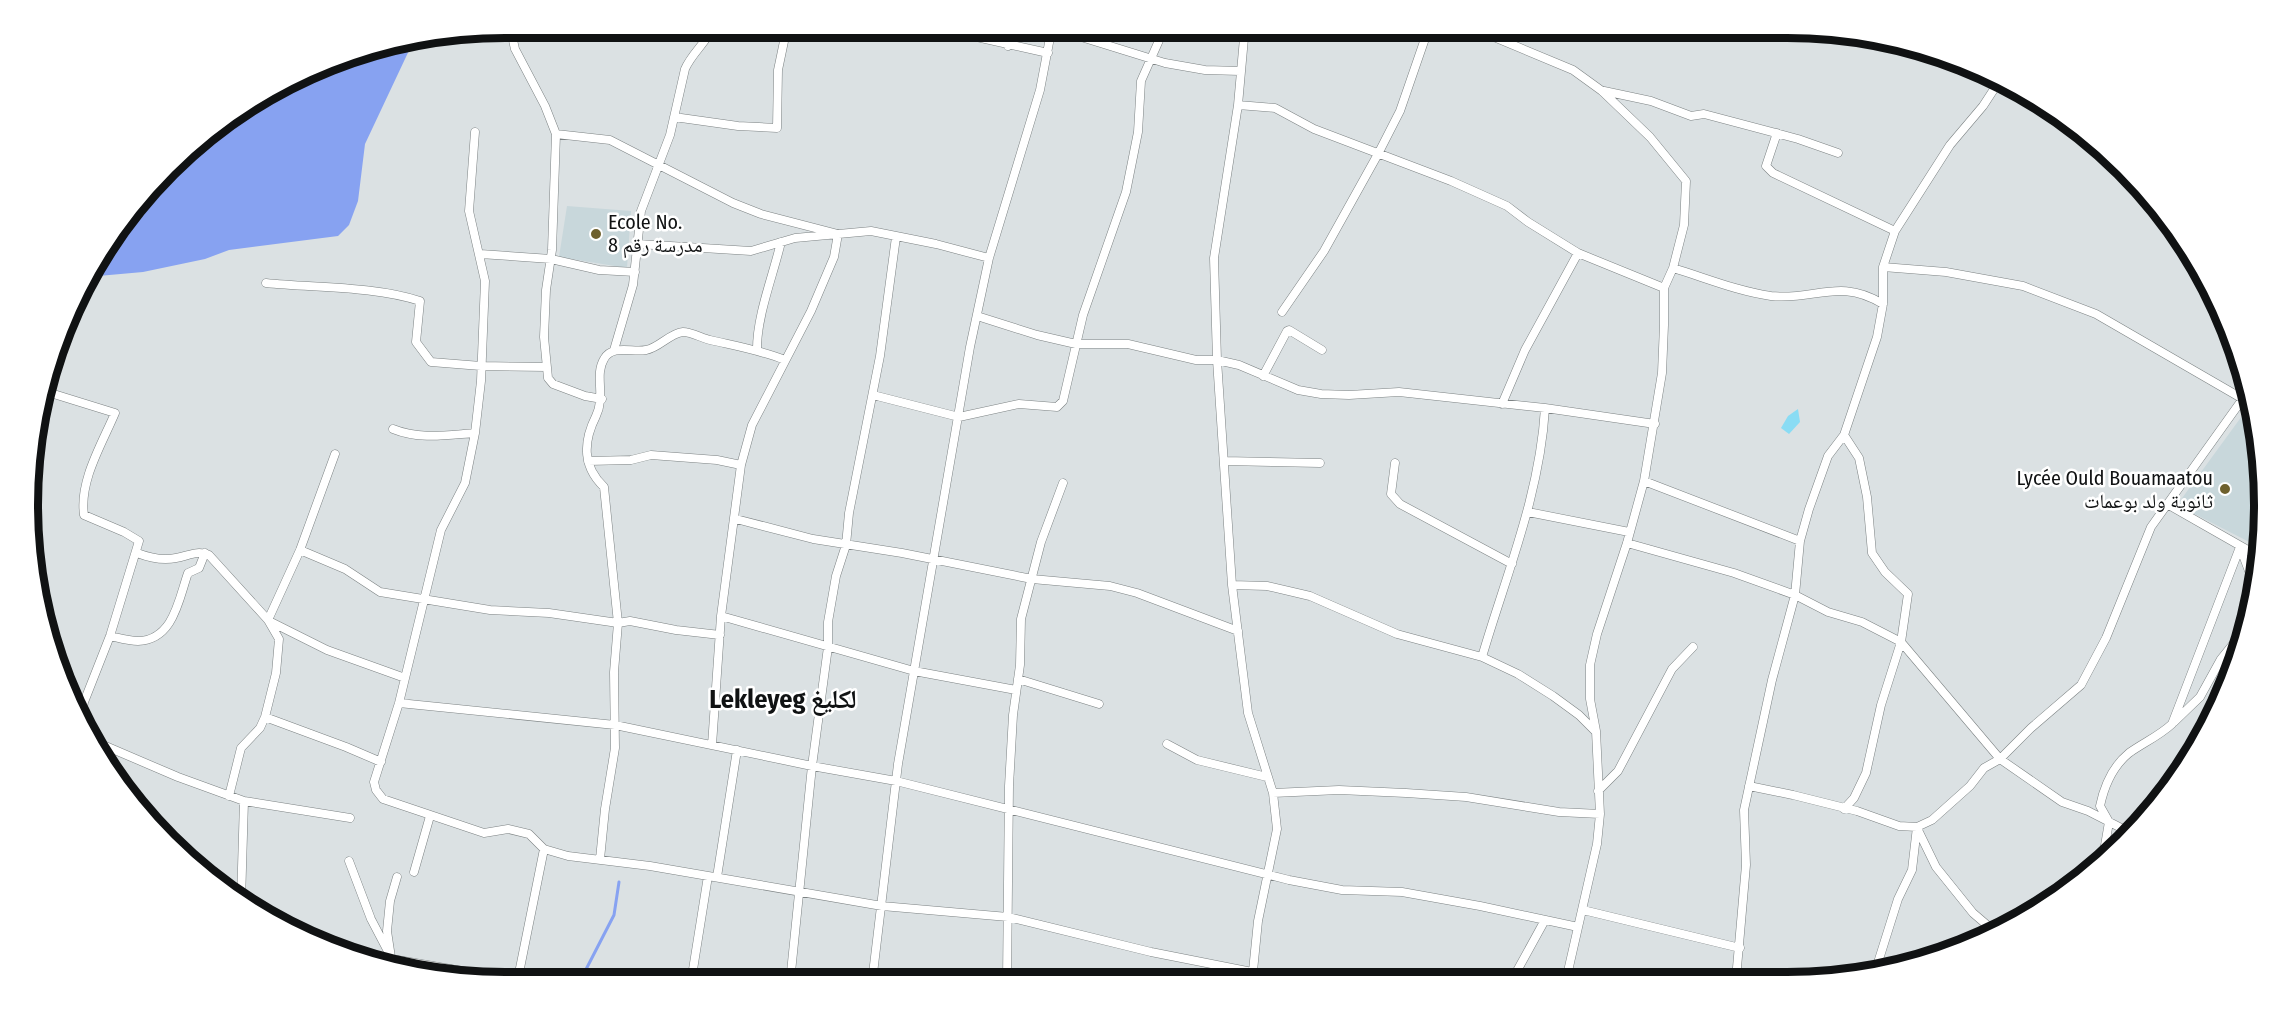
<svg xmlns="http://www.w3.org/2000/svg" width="2291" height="1010" font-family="'Fira Sans Condensed','Noto Naskh Arabic',sans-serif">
  <rect width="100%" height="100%" fill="#dbe1e3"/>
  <path fill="#c8d7db" d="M567,206L631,211L627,268L559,257Z
    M2250,405L2252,407L2263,474L2261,548L2177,505Z"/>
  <path fill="#8adcf4" d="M1798,409L1800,422L1789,434L1781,428L1788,416Z"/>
  <path fill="#87a2f1" d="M413,42L365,144L358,201L349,225L338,236L229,250L205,259L143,272L87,277L91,266L190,145L266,91L351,52Z"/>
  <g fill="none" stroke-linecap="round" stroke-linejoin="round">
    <path stroke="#87a2f1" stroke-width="3" d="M579,983L614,915L619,882"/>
    <g stroke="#7c8283" stroke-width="9">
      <path id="street" d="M510,27L515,49L545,106L556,134L552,250L546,290L544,337L548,378L553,384L585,396L602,399
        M932,27L1048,53
        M1245,27L1238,105L1214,258L1217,360L1232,585L1248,713L1273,793L1277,829L1258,921L1252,981
        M1470,27L1573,70L1602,91L1650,137L1686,181L1684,225L1673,268L1664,288V325L1662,373L1644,481L1627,543L1597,634L1590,665V699L1596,731L1600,814L1597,844L1566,980
        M1052,28L1165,63L1205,70L1240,71
        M1008,46L1011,27
        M1604,91L1651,101L1691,116L1704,114L1798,139L1838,153
        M1238,105L1275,108L1314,129L1451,181L1507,206L1528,222L1578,253L1664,288
        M674,117L738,126L777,128L778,70L787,27
        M475,132L469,211L485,281L481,381L475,433L465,483L441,530L399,703L374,782L376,790L383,799L484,833L508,829L529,834L544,849L568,856L650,866L882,906L1008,917L1151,952L1252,972
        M1777,133L1766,166L1773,173L1895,231
        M556,134L610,140L733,203L761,214L838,234L834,257L811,311L752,425L741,465L721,616L712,745
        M638,244L751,251L795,238L871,231L936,244L989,258
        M480,254L551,259L599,270L635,272
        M1883,267L1946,272L2023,286L2096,314L2243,399
        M1673,268C1706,278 1737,291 1771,296C1815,301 1839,277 1883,304
        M266,283C315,288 375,286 420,301L416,342L431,362L481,366L547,367
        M1282,312L1324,251L1378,154L1400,111L1429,27
        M977,316L1037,335L1076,344H1128L1196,360H1217L1239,365L1298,390L1321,394L1349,395L1399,392L1545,408L1655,424
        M757,349C757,315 773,276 781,242
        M614,350L633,285L641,211L670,135L685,69C692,53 706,43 713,27
        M1263,376L1287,331L1289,330L1322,350
        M44,391L115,413C102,444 79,481 84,515L124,532L139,541L110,636L84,702L81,722
        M873,395L959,417L1019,404L1057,407L1063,401L1083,315L1126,192L1138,132L1141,81L1165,27
        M1502,404L1525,350L1578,253
        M393,429C420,440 447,435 475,433
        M1844,435L1859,458L1867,497L1872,553L1885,572L1908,594L1901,642L1881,705L1866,773L1854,798L1844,809
        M588,461L631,460L651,455L717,460L741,465
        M1224,461L1320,463
        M1395,463L1391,494L1400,504L1512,564
        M1644,481L1800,541
        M2167,504L2260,557
        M1528,512L1629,532
        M736,519L813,539L902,553L1032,579L1110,586L1137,593L1238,631
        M1627,543L1734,573L1795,595L1828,612L1862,622L1901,642L2000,759L2062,802L2088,811L2129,832
        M2240,547L2255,587
        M300,550L345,569L380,592L490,610L549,613L618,623L630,621L676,630L720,635
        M137,553C150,558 162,561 176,558C189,556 196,550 209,555L268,620L279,639L276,673L265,717L260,728L241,748L229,796
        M1232,585L1267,586L1310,596L1397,634L1482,657L1518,674L1553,696L1579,715L1595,731
        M721,616L914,671L1016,690
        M268,620L300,550L335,454
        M269,621L327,650L405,678
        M110,636C119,638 129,641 138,641C174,640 179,598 188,573L199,568L205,553
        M1482,657C1506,575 1540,495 1545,408
        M1018,679L1099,704
        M399,703L615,725L812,766L896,781L1289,880L1342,890L1402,892L1480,906L1578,927
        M265,717L346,747L381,762
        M2174,722L2200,697L2221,659L2246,628
        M89,739L178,777L244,801L350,818
        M1167,744L1197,760L1267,777
        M1749,786L1793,795L1857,811L1899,826L1917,827L1932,820L1970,786L1984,768L2000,759L2031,728L2081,685L2106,638L2151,527L2249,390
        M1598,791L1618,771L1672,669L1693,647
        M1273,793L1339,790L1406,793L1466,797L1559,812L1600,814
        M1917,828L1936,867L1973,913L1994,931
        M600,859L605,809L615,748L614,672L618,623L604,487C582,466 583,442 596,416C606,395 594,376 604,359C612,344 633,353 646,350C659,348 670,333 683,332C691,332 702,338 710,340C736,346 760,350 785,360
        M349,861L371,919L392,959
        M2102,863L2109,822L2100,806C2104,787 2113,766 2129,753C2143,743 2159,736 2172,724L2240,547
        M414,872L430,816
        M717,877L737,750
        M241,901L244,801
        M1583,910L1740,948
        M312,940L392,959L504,978L519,975L572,983
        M392,964L387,931L390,901L397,877
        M1875,972L1898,899L1912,870L1917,827
        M1736,979L1746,865L1744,810L1772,680L1795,595L1800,541L1809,509L1828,456L1844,435L1877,337L1883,304V267L1895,231L1950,145L1983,106L2000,80
        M1512,980L1545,920
        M1007,981L1009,786L1013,715L1020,665L1021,619L1041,542L1063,483
        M691,982L708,876
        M790,982L812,766L828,647V622L836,576L846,545L849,513L880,356L896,237
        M872,982L898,764L970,347L989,258L1040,90L1052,27
        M517,983L544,849"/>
    </g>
    <use href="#street" stroke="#fff" stroke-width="8"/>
  </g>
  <g fill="#6e602d" stroke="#fff" stroke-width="2">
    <circle cx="596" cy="234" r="6"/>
    <circle cx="2225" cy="489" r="6"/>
  </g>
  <g text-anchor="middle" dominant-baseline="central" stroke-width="5" stroke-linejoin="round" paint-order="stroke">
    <g font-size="20" fill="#101213" stroke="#fff" text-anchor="start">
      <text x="608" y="222">Ecole No.<tspan x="608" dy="23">8 مدرسة رقم</tspan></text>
      <text x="2213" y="478" text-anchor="end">Lycée Ould Bouamaatou<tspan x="2213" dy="23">ثانوية ولد بوعمات</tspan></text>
    </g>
    <g font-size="26" font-weight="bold" fill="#101213" stroke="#fff">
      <text x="783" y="699">Lekleyeg لكليغ</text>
    </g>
  </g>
  <path d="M0 0H2291V1010H0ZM505 38H1787A467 467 0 0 1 2254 505V505A467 467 0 0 1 1787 972H505A467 467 0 0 1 38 505V505A467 467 0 0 1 505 38Z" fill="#fff" fill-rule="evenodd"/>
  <path fill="none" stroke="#101213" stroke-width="8" d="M505 38H1787A467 467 0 0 1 2254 505V505A467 467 0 0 1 1787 972H505A467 467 0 0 1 38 505V505A467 467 0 0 1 505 38Z"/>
</svg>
